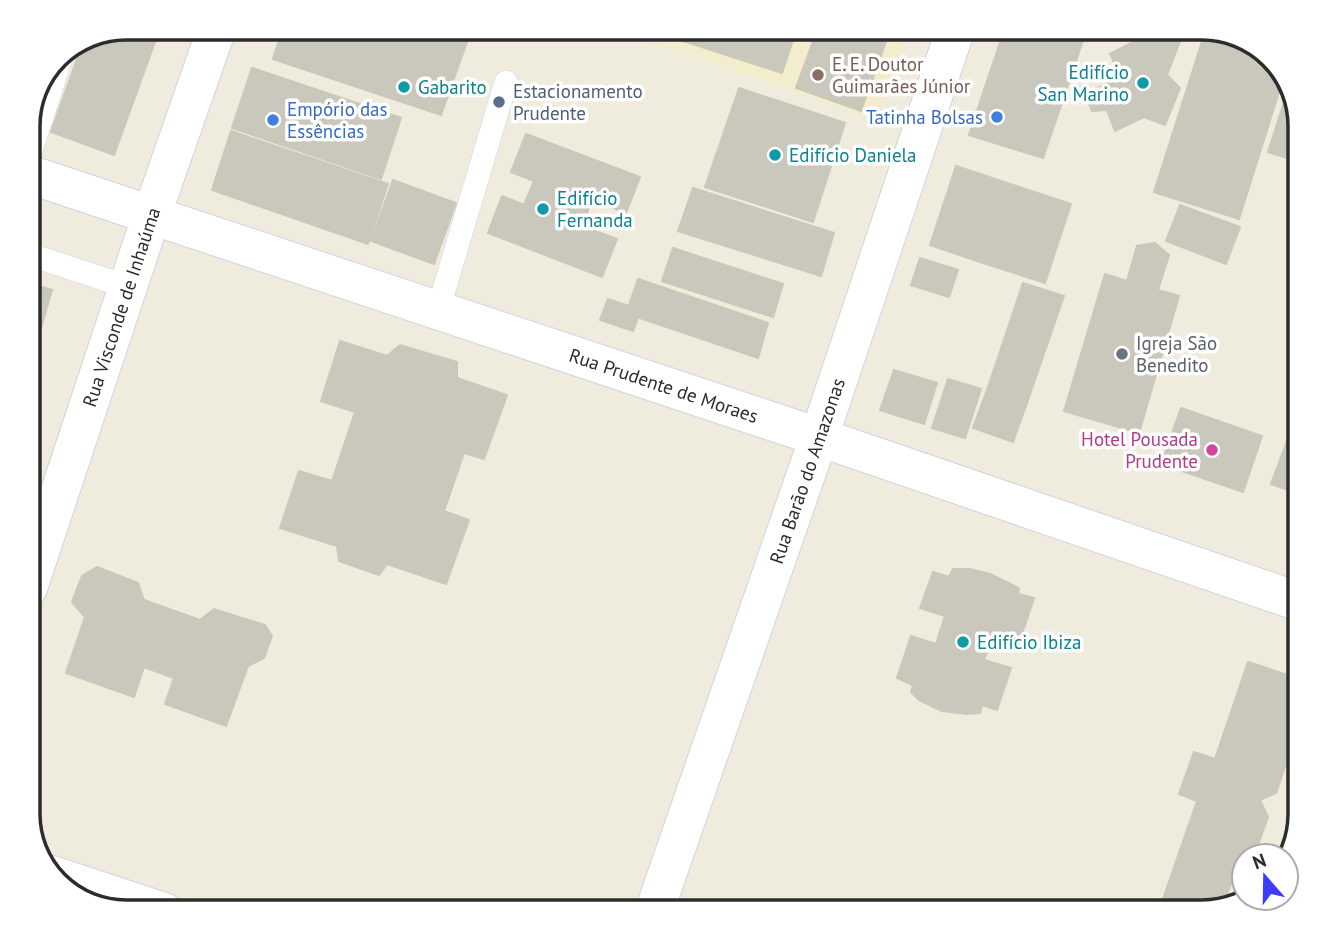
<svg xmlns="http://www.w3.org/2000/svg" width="1328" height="940" font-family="'PT Sans',sans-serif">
  <rect width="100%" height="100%" fill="#efebdd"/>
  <path fill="#f2edcc" d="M611,28H908L877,121Z"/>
  <path fill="#cac8bc" stroke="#cbc8b7" stroke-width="2" d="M126,28H160L114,155L51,132L82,45Z
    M283,28H436L468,39L441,115L273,59Z
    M443,28H472L469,37Z
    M643,28H797L782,73Z
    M818,28H876L889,33L861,111L796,88Z
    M1005,28H1087L1063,100L989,75Z
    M1119,28H1185L1167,75L1180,88L1165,125L1144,117L1115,131L1107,110L1092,111L1085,93L1122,78L1110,54L1141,38Z
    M1206,29L1261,48L1284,76L1239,219L1154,192Z
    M252,68L401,118L381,179L232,128Z
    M989,75L1063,100L1043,158L969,135Z
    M1290,84L1300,126V162L1268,152Z
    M739,88L845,123L813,222L705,187Z
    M231,131L388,184L368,244L212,190Z
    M526,134L640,177L626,213L592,200L582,226L617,239L602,277L488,233L502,196L524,205L534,181L511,172Z
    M956,166L1004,182L977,261L930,245Z
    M393,180L456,203L434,264L371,241Z
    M1004,182L1071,204L1045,283L977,261Z
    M693,188L834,233L821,276L678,231Z
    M1180,205L1240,227L1226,264L1166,241Z
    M1155,243L1169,255L1158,290L1179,296L1139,433L1064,411L1105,274L1127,281L1137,246Z
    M673,248L783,284L773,317L662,281Z
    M920,258L958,270L949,297L911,285Z
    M638,279L768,323L758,358L640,318L642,310L629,305Z
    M28,283L52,290L30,366H28Z
    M1023,283L1064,296L1027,403L987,390Z
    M608,299L641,310L633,331L600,320Z
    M340,341L387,356L400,345L457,362V378L507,395L484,459L464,453L444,511L469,520L446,584L387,564L379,575L339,561L337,546L280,528L299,471L332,481L355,412L321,401Z
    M894,370L937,383L924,424L880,410Z
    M948,379L981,389L965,438L932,428Z
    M987,390L1027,403L1013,442L973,428Z
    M1300,406V494L1271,484Z
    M1181,408L1262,436L1243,492L1161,464Z
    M97,567L138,583L144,600L200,620L214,609L265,625L272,636L264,658L248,666L226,726L165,704L174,678L144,667L134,697L66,673L85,617L72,602L82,576Z
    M953,569H970L990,574L1019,588L1018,594L1034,598L1020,640L994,631L984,660L1011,668L997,710L982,705L980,713L966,714L942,711L919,700L911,692L913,685L897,678L911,636L936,644L945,616L920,608L933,572L949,577Z
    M1248,662L1300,679V722L1276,793L1260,800L1268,817L1254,856H1244V887L1231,884L1222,907L1202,912L1163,899L1197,801L1179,794L1194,752L1215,759Z"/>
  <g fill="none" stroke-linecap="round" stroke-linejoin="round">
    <g stroke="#d2d2e6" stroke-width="24">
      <path id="service" d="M28,160L63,52
        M28,254L128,287
        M438,310L506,82"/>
    </g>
    <g stroke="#d2d2e6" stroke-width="40">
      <g id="minor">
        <path id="s1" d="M28,174L819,437L1300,602"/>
        <path id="s2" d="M28,588L152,214L217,28"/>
        <path d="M52,875L164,912"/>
        <path id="s3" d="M654,912L819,437L956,28"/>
      </g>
    </g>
    <use href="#service" stroke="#fff" stroke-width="23"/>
    <use href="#minor" stroke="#fff" stroke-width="38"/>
  </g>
  <circle fill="#8d6e63" stroke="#fff" stroke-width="2.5" cx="818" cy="75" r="7"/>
  <g fill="#0f9aa8" stroke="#fff" stroke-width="2.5">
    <circle cx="1143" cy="83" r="7"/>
    <circle cx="404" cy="87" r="7"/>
    <circle cx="775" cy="155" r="7"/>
    <circle cx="543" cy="209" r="7"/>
    <circle cx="963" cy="642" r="7"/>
  </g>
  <circle fill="#5c6f8a" stroke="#fff" stroke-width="2.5" cx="499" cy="102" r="7"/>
  <g fill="#3f7fe0" stroke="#fff" stroke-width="2.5">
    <circle cx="997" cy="117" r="7"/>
    <circle cx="273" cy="120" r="7"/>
  </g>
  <circle fill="#6b7280" stroke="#fff" stroke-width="2.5" cx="1122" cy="354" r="7"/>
  <circle fill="#d1479c" stroke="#fff" stroke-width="2.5" cx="1212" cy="450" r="7"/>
  <g text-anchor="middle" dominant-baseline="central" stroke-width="7" stroke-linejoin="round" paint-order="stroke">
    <g font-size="19" fill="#785e54" stroke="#fff" text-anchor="start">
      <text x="832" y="64">E. E. Doutor<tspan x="832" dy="22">Guimarães Júnior</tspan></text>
    </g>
    <g font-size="19" fill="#0d838f" stroke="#fff" text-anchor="start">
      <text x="1129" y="72" text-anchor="end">Edifício<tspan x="1129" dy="22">San Marino</tspan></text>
      <text x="418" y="87">Gabarito</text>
      <text x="789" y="155">Edifício Daniela</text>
      <text x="557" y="198">Edifício<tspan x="557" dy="22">Fernanda</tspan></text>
      <text x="977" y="642">Edifício Ibiza</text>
    </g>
    <g font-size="19" fill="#4e5e75" stroke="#fff" text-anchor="start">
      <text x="513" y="91">Estacionamento<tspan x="513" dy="22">Prudente</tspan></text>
    </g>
    <g font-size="19" fill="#366cbe" stroke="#fff" text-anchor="start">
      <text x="287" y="109">Empório das<tspan x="287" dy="22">Essências</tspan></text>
      <text x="983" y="117" text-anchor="end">Tatinha Bolsas</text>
    </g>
    <g font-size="19" fill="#2c2c2c" stroke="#fff">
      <text stroke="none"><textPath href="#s2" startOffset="296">Rua Visconde de Inhaúma</textPath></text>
      <text stroke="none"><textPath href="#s1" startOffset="670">Rua Prudente de Moraes</textPath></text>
      <text stroke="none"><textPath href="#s3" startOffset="467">Rua Barão do Amazonas</textPath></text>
    </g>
    <g font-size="19" fill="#5b616d" stroke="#fff" text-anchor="start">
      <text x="1136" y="343">Igreja São<tspan x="1136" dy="22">Benedito</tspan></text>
    </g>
    <g font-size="19" fill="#b23c85" stroke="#fff" text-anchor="end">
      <text x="1198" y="439">Hotel Pousada<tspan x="1198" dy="22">Prudente</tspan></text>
    </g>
  </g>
  <path d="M0 0H1328V940H0ZM126 40H1202A86 86 0 0 1 1288 126V814A86 86 0 0 1 1202 900H126A86 86 0 0 1 40 814V126A86 86 0 0 1 126 40Z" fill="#fff" fill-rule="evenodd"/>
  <path fill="none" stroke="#2c2c2c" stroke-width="3.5" d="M126 40H1202A86 86 0 0 1 1288 126V814A86 86 0 0 1 1202 900H126A86 86 0 0 1 40 814V126A86 86 0 0 1 126 40Z"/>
  <g transform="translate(1265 877) rotate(340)"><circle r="33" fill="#ffffff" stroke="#ababab" stroke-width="2"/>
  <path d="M0-5L12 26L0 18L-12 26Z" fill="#3c3bff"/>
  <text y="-10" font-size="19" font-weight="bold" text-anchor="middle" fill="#2c2c2c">N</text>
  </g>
</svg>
